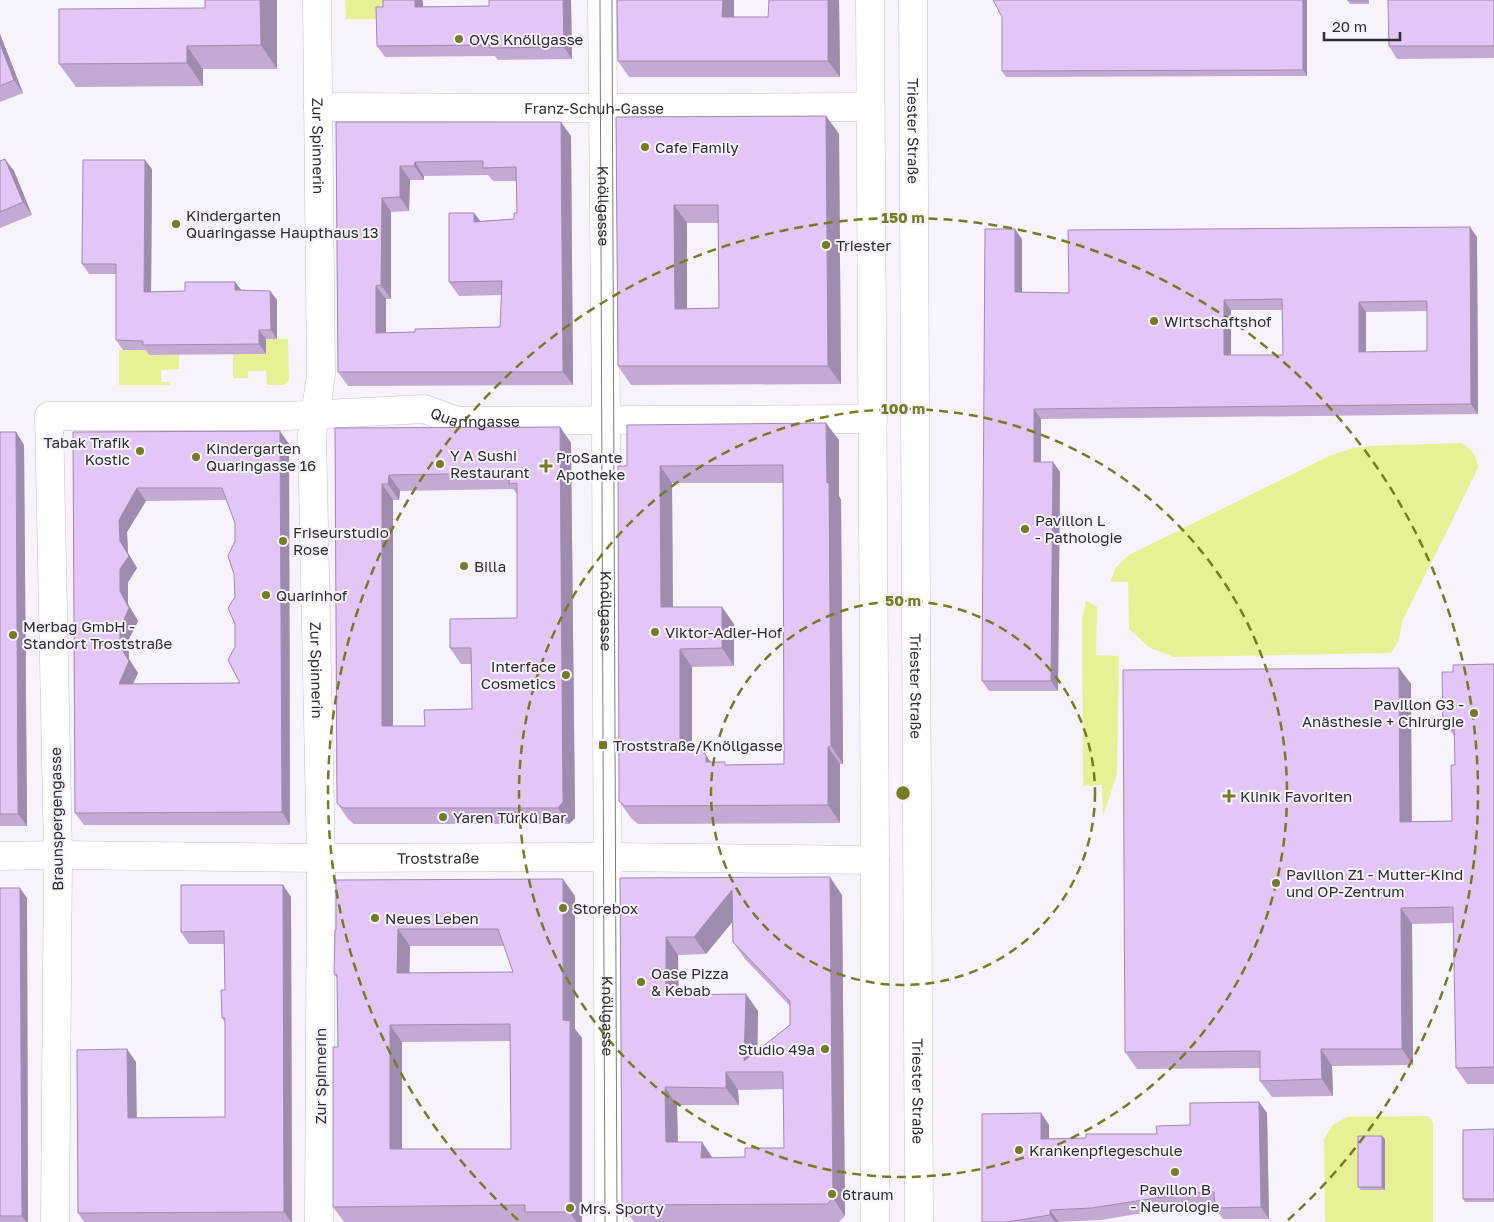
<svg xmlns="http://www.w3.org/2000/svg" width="1494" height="1222" font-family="'Golos Text',sans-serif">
  <rect width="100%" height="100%" fill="#f8f2fc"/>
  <path fill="#e8f095" d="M345,0H391V19H346Z
    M266,339H288L289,380L284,385H267L266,371H248V378H233V354H266Z
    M119,350H149L150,355H179V369L161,370V382H170V385H119Z
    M1462,443C1472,450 1477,455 1478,468L1402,622L1399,640L1391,653L1174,657L1150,648L1129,629L1128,582H1110L1116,567L1129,555L1329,456L1353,448L1369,446Z
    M1086,601L1097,607L1096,655L1119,656L1117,774L1103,816L1102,785L1083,786L1082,619Z
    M1428,1116L1433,1122V1222H1325L1324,1139L1333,1125L1347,1117Z"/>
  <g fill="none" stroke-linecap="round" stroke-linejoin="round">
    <g stroke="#c5c0c9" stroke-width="29">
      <g id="minor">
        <path id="s1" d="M317,0L321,375L312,436L321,858L319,1222"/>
        <path id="s2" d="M602,0L606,420L609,1222"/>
        <path id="s3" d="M318,107L612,108L870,107"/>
        <path id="s4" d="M0,856L58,855L321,858L608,857L875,860"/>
        <path id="s5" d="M55,1222L58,855L49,416H286L424,409L457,421L873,419"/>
      </g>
    </g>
    <g stroke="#c5c0c9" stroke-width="29">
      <g id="primary">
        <path d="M870,0L875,860V1222"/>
        <path id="s6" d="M913,0L919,1222"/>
      </g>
    </g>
    <use href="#minor" stroke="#fff" stroke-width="28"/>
    <use href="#primary" stroke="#fff" stroke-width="28"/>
    <path stroke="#807c82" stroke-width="1" d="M600,0L605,1222
      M612,0L617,1222"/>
  </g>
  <path fill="#c2aad4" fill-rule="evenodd" d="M205,0H277V69H203V86L76,87L59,64L205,8Z
    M383,0H422L423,1V7L489,6V0H571L572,59L498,60L495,56L385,57L377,46L383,7Z
    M617,0H734V17H768L839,0L840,77H629L618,61Z
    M1307,0V76L1006,77L1002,71V17Z
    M1348,0H1369V4H1350Z
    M1494,0V58L1397,59L1389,46Z
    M0,34L23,93L0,102Z
    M826,116L839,134L841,384L631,385L618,366L616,117ZM687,223H718L719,308L687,309Z
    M336,122L571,136L573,385L348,386L338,372ZM488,175L493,181H516L517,213L514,219L480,221L474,213L449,282L459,296L502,295L500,327L415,332L386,333V299H391V212L409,211L410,180H424V176Z
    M0,161L14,171L32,215L0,228Z
    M152,169L151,292L185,291L235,282L241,290L270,291L277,300V339H266V354L149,355L146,350H123L116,340V274H89L82,264Z
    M1477,237L1478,414L1041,419V462H1053L1060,472L1058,691H989L982,681L1022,239V292L1069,293ZM1231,310H1282L1283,355H1231ZM1427,311V351L1366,352V312Z
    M560,427L571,443L575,818L569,824H354L348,819L337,803L335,428ZM513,489L517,494V618L450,648L461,664H472V709L425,726H393V500H399L400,491Z
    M0,432H16L24,445L27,826H0Z
    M73,432L289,444L290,825H84L75,813ZM227,500L235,523V647L240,683L133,684L138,673L129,659L128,641L138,621L128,604V582L137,568L128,553L127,532L146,501Z
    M839,440V496L841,500L843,764H840V823L638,824L631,818L619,801L627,466ZM672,483H783L784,764L727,765L710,762L692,746V667L734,666V624L673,607Z
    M1494,664V1084H1467L1456,1068L1454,923L1412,924L1413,1065L1332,1066L1333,1096L1272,1097L1260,1081V1068L1137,1069L1125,1052L1399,668L1411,684V821H1452L1455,765V737L1443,721L1453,672Z
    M620,878L842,895L845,1216L839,1222H634L622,1205ZM732,922L733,942L745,959L790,1006V1025L757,1051L758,1011L678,995V955L706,954ZM783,1089L784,1148L745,1157L712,1158L678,1142L677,1105H739L738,1090Z
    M283,885L291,897L292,1222H84L78,1213L136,1062V1118L225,1117V1023L222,1018L225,990L224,944H189L181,932Z
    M0,888L27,898L28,1222H0Z
    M575,896V1029L582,1038V1222H344L333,1207L338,1047L337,978L334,974L335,930ZM410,946H504L513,972L409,973ZM510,1041L511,1149H402V1042Z
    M1259,1102L1267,1113L1269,1219H1223L1215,1208V1203L1196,1204L1101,1220L1058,1222H982L1041,1113L1049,1125V1139L1086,1138L1157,1134L1190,1125Z
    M1494,1129V1202H1465L1463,1199Z
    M1382,1136L1385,1139V1190H1361L1358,1187Z"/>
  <path fill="#9e8bad" d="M260,0H277V69L261,45Z
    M415,0H422L423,1V18L415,7Z
    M563,0H571L572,59L564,47Z
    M723,0H734V33L722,17Z
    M828,0H839L840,77L828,61Z
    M1303,0H1307V76L1303,70Z
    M0,34L23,93L14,80L0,44Z
    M187,46L203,69V86L187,63Z
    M826,116L839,134L841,384L828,366Z
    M561,122L571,136L573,385L563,372Z
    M5,159L14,171L32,215L23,202Z
    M145,160L152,169L151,301L144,292Z
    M415,162L424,176V180L414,166Z
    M400,166L410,180L409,211L400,197Z
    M382,198L391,212V299L381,285Z
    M674,205L687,223V327L675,309Z
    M474,213L484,226L474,222Z
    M1470,227L1477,237L1478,414L1471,404Z
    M1015,229L1022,239V302L1015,292Z
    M235,282L242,291L235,290Z
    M376,286L386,299V347L376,333Z
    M270,291L277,300V339L271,330Z
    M1224,300L1231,310V365L1224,355Z
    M1359,302L1366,312V362L1359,352Z
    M259,330L266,339V354L259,344Z
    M1034,409L1041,419V472L1034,462Z
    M826,423L839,440V496L841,500L843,764L831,746Z
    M560,427L571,443L575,818L569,824L558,808Z
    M280,431L289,444L290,825L282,812Z
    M16,432L24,445L27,826L18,814Z
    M1053,462L1060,472L1058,691L1051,681Z
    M660,466L672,483L673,624L661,607Z
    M389,475L400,491L399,500L388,484Z
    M382,484L393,500V742L382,726Z
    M137,488L146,501L127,532L128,553L137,568L128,582V604L138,621L128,641L129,659L138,673L127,696L119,684L120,646L119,520Z
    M722,607L734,624V666L722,648Z
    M680,649L692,667V765L680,748Z
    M1399,668L1411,684L1412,838L1400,822Z
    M828,747L840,764V823L828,805Z
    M706,755L718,773L706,762Z
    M830,877L842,895L845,1216L833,1198Z
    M563,879L575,896V1029L582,1038V1222H576L570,1212L563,1020Z
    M283,885L291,897L292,1222H291L284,1212Z
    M20,888L27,898L28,1222H26L22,1216Z
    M732,890L744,908L706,954L694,937Z
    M1401,908L1412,924L1413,1065L1402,1049Z
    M398,929L410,946L409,990L397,973Z
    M666,937L678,955L679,1013L666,995Z
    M746,994L758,1011L757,1072L744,1061Z
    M390,1025L402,1042V1166L390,1149Z
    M127,1049L136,1062L137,1131L128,1118Z
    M1321,1049L1332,1066L1333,1096L1322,1079Z
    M726,1072L738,1090L739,1105L726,1088Z
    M665,1087L677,1105L678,1159L666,1142Z
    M1259,1102L1267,1113L1269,1219L1261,1207Z
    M1041,1113L1049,1125V1150L1041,1139Z
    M1382,1136L1385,1139V1190L1382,1187Z
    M702,1142L714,1160L701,1158Z
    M1050,1210L1058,1221V1222H1055L1050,1215Z"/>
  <path fill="#e2c6f7" stroke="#9e8bad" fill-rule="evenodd" d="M205,0H260L261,45L187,46V63L59,64V9L205,8Z
    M383,0H415V7L489,6V0H563L564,47L490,48V45L377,46L376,7H383Z
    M617,0H723L722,17H768L769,0H828V61H618Z
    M993,0H1303V70L1002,71V17Z
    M1348,0H1367V1H1348Z
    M1388,0H1494V46H1389Z
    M0,44L14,80L0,86Z
    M826,116L828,366H618L616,117ZM674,205H718L719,308L675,309Z
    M336,122H561L563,372H338ZM483,161V168L516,167L517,213H514V219L474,222V213H449V282L502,281L500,327L415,329V332L376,333V286L381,285L382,198L400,197V166H414L415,162Z
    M5,159L23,202L0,212V161Z
    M83,160H145L144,292L185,291V282H235V290L270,291L271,330H259V344L143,345V341L116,340V264H82Z
    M1470,227L1471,404L1034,409V462H1053L1051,681H982L985,229H1015V292L1069,293L1068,230ZM1282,299L1283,355H1224V300ZM1427,301V351L1359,352V302Z
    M826,423L827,483L829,482L831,746L828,747V805L625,806L619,801L618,466H627V425ZM783,465L784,764L725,765V762H706V755L696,746L680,748V649L722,648V607H661L660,466Z
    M560,427L563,802L558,808H343L337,803L335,428ZM510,473L509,484L517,483V618L450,619V648H471L472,709L424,710L425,726H382V484H388L389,475Z
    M280,431L282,812L75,813L73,432ZM137,488H222L235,523V541L228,556L234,574L235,597L228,608L235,624V647L228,660L240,683L119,684L129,661L120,646V629L129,608L120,591V569L129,556L120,541L119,520Z
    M0,432H16L18,814H0Z
    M1494,664V1067L1456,1068L1453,907L1401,908L1402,1049H1321L1322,1079L1260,1081V1051L1125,1052L1123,670L1399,668L1400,822L1452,821L1451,765H1455L1454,721H1443L1442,672H1453V665Z
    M830,877L833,1198L827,1204L622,1205L620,878ZM732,890L733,942L790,1001V1025L744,1061L746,994L666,995V937H694ZM726,1072H783L784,1148H745V1157L701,1158L702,1142H666L665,1087L726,1088Z
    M563,879V1020L570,1021V1212H525V1205L333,1207V1047H338L337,975L334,974L335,930H336V880ZM398,929H498L513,972L397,973ZM510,1024L511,1149H390V1025Z
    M181,885H283L284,1212L78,1213L77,1050L127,1049L128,1118L225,1117V1018H222L221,990H225L224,931L181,932Z
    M0,888H20L22,1216H0Z
    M1259,1102L1261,1207L1215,1208L1214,1192L1188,1193L1092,1208L1050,1210V1215L1007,1222H982V1114L1041,1113V1139L1086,1138V1134H1157L1156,1126L1190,1125V1103Z
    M1494,1129V1199H1463V1130Z
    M1358,1136H1382V1187H1358Z"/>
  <g fill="none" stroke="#767b24" stroke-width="2.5" stroke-dasharray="9 6">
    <circle cx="903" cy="793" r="192"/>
    <circle cx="903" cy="793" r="384"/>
    <path d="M518 1220A575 575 0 1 1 1288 1220"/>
  </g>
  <g fill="#767b24" stroke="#f8f2fc" stroke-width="2">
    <circle cx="459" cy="39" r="5"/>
    <circle cx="645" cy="147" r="5"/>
    <circle cx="176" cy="224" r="5"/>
    <circle cx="826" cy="245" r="5"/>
    <circle cx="1154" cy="321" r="5"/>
    <circle cx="140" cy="451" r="5"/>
    <circle cx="196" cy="457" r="5"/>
    <circle cx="440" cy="464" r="5"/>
    <path d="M543.5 458.5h5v5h5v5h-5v5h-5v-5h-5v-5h5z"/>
    <circle cx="1025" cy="529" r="5"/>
    <circle cx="283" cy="541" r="5"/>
    <circle cx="464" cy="566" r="5"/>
    <circle cx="266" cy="595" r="5"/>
    <circle cx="655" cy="632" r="5"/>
    <circle cx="13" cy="635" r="5"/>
    <circle cx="566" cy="675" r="5"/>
    <circle cx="1474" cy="713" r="5"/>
    <rect x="598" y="740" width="10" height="10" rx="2.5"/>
    <path d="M1226.5 788.5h5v5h5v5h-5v5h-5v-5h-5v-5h5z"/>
    <circle cx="443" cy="817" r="5"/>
    <circle cx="1276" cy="883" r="5"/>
    <circle cx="563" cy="908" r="5"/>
    <circle cx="375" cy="918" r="5"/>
    <circle cx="641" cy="982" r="5"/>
    <circle cx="825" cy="1049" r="5"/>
    <circle cx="1019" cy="1150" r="5"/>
    <circle cx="1175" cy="1172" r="5"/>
    <circle cx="832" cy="1194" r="5"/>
    <circle cx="570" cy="1208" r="5"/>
  </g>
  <g text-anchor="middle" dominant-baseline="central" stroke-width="4" stroke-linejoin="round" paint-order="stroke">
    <g font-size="15" fill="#2f2d30" stroke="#f8f2fc" text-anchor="start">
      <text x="469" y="39">OVS Knöllgasse</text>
      <text x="655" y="147">Cafe Family</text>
      <text x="186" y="215">Kindergarten<tspan x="186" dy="17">Quaringasse Haupthaus 13</tspan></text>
      <text x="836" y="245">Triester</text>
      <text x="1164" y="321">Wirtschaftshof</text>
      <text x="130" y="442" text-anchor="end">Tabak Trafik<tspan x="130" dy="17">Kostic</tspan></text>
      <text x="206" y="448">Kindergarten<tspan x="206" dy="17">Quaringasse 16</tspan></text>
      <text x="450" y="455">Y A Sushi<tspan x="450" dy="17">Restaurant</tspan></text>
      <text x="556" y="457">ProSante<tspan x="556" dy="17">Apotheke</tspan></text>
      <text x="1035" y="520">Pavillon L<tspan x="1035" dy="17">- Pathologie</tspan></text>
      <text x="293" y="532">Friseurstudio<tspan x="293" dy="17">Rose</tspan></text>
      <text x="474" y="566">Billa</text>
      <text x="276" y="595">Quarinhof</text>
      <text x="23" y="626">Merbag GmbH -<tspan x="23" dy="17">Standort Troststraße</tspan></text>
      <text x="665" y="632">Viktor-Adler-Hof</text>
      <text x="556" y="666" text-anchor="end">Interface<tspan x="556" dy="17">Cosmetics</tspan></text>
      <text x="1464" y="704" text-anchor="end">Pavillon G3 -<tspan x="1464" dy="17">Anästhesie + Chirurgie</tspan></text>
      <text x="613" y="745">Troststraße/Knöllgasse</text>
      <text x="1240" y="796">Klinik Favoriten</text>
      <text x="453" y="817">Yaren Türkü Bar</text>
      <text x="1286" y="874">Pavillon Z1 - Mutter-Kind<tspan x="1286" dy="17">und OP-Zentrum</tspan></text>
      <text x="573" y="908">Storebox</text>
      <text x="385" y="918">Neues Leben</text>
      <text x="651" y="973">Oase Pizza<tspan x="651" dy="17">&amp; Kebab</tspan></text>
      <text x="815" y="1049" text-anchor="end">Studio 49a</text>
      <text x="1029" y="1150">Krankenpflegeschule</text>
      <text x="1175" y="1189" text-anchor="middle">Pavillon B<tspan x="1175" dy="17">- Neurologie</tspan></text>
      <text x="842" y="1194">6traum</text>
      <text x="580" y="1208">Mrs. Sporty</text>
    </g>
    <g font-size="15" fill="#2f2d30" stroke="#f8f2fc">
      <text stroke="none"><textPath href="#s3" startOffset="276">Franz-Schuh-Gasse</textPath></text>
      <text stroke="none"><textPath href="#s6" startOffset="131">Triester Straße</textPath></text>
      <text stroke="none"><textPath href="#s1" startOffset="146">Zur Spinnerin</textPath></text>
      <text stroke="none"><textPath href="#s2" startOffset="206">Knöllgasse</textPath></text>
      <text stroke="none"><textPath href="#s5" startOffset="1234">Quaringasse</textPath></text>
      <text stroke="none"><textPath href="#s2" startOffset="611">Knöllgasse</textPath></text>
      <text stroke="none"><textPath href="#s1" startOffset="671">Zur Spinnerin</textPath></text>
      <text stroke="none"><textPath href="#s6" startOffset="686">Triester Straße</textPath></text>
      <text transform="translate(56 819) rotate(-91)">Braunspergengasse</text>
      <text stroke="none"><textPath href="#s4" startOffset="438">Troststraße</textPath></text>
      <text stroke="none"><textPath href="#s2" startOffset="1016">Knöllgasse</textPath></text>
      <text transform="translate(320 1076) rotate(-90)">Zur Spinnerin</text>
      <text stroke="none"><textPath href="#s6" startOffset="1091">Triester Straße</textPath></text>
    </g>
  </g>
  <circle cx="903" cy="793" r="8" fill="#767b24" stroke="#f8f2fc" stroke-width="2.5"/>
  <g font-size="15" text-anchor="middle" font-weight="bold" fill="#767b24" stroke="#f8f2fc" stroke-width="4" stroke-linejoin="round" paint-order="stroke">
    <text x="903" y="223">150 m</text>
    <text x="903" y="414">100 m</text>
    <text x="903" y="606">50 m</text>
  </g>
  <path d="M1324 32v8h76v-8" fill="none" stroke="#2f2d30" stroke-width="2.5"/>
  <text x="1332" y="32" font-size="15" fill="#2f2d30" stroke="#f8f2fc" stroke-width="4" paint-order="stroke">20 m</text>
</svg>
